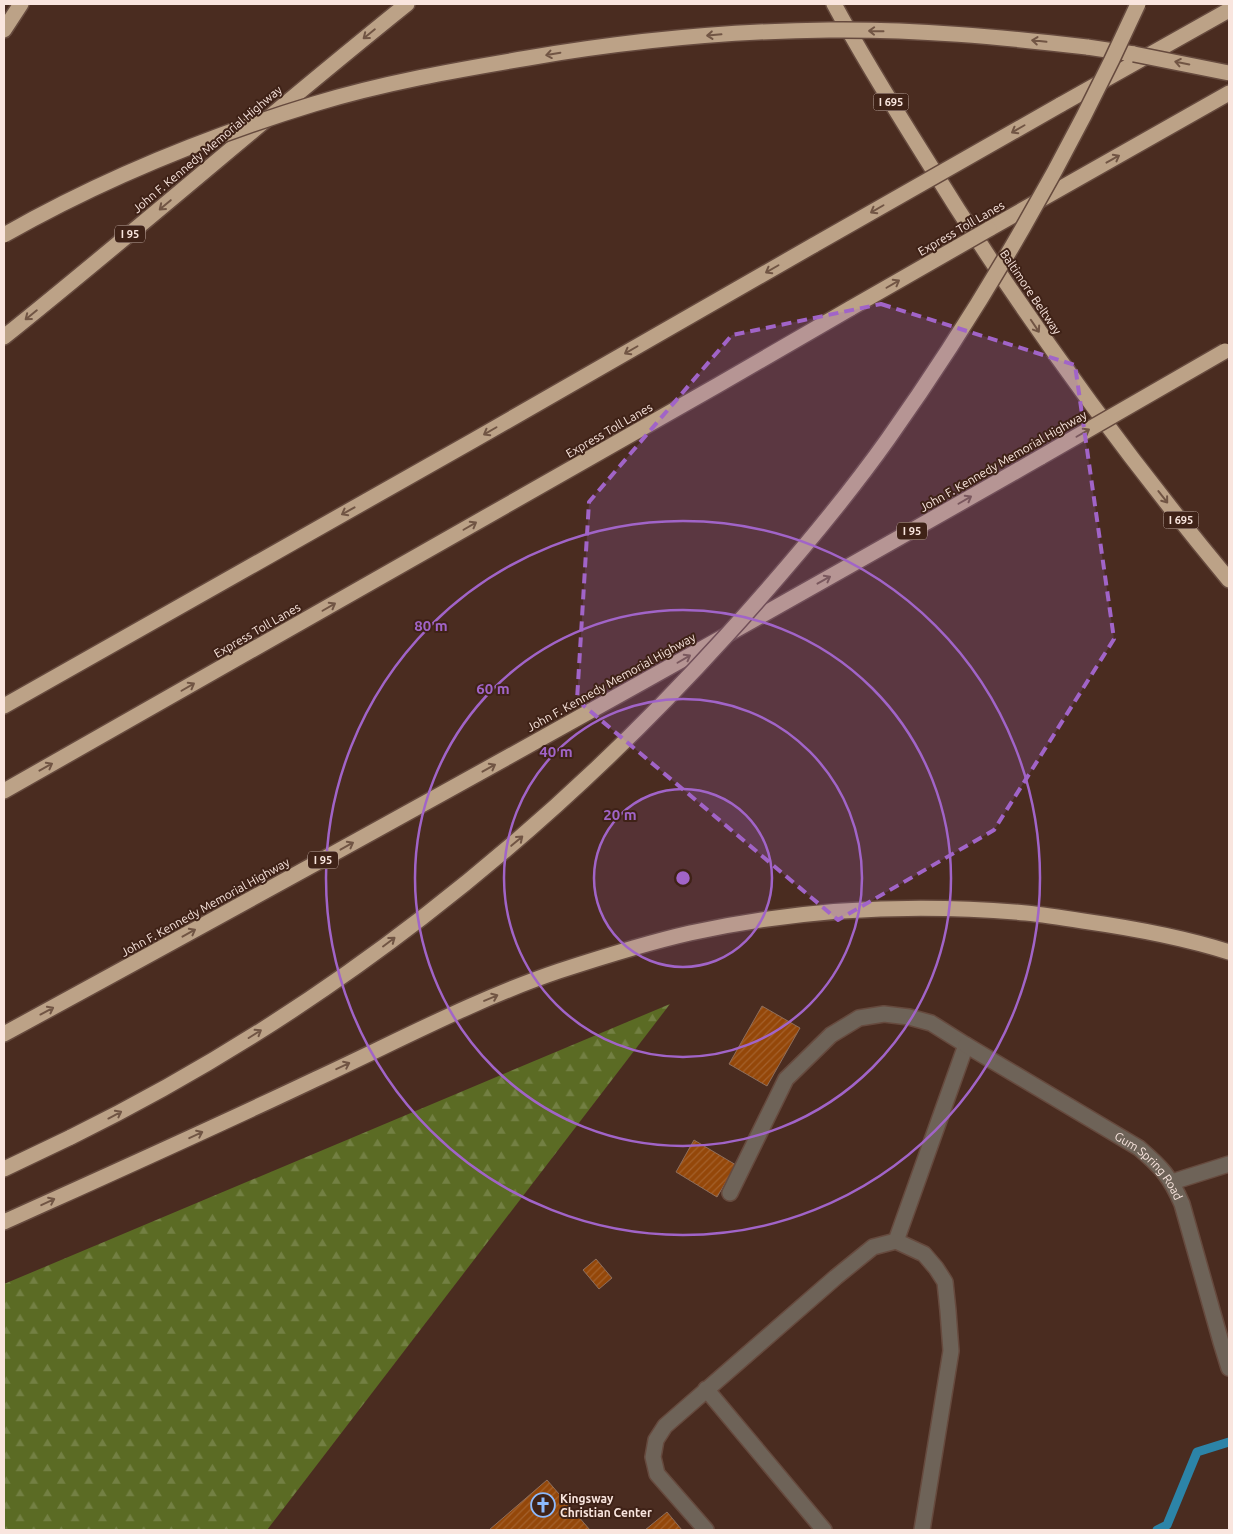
<svg xmlns="http://www.w3.org/2000/svg" width="1233" height="1534" font-family="Ubuntu,sans-serif">
  <defs>
    <pattern id="forest-firs" width="22" height="20" patternUnits="userSpaceOnUse" patternTransform="scale(1.25)"><rect width="22" height="20" fill="#5b6b24"/><path d="M5 1l3.5 6h-7zM16 11l3.5 6h-7z" fill="#738043"/></pattern>
    <pattern id="building-hatch" width="6" height="6" patternUnits="userSpaceOnUse" patternTransform="scale(1.25)"><rect width="6" height="6" fill="#944709"/><path d="M-1 1l2-2M0 6l6-6M5 7l2-2" fill="none" stroke="#a4612c"/></pattern>
  </defs>
  <rect width="100%" height="100%" fill="#4a2c20"/>
  <path fill="url(#forest-firs)" d="M670,1004L267,1530H4V1284Z"/>
  <g fill="none" stroke-linecap="round" stroke-linejoin="round">
    <path stroke="#2c84a8" stroke-width="9" d="M1157,1530L1167,1525L1197,1452L1229,1442"/>
  </g>
  <path fill="url(#building-hatch)" stroke="#8e6e5c" d="M762,1006L800,1028L767,1086L729,1064Z
    M694,1140L736,1165L717,1197L676,1172Z
    M596,1259L612,1278L599,1289L583,1270Z
    M547,1480L590,1530H489Z
    M667,1512L682,1530H645Z"/>
  <g fill="none" stroke-linecap="round" stroke-linejoin="round">
    <g stroke="#664a3e" stroke-width="18">
      <path id="lane" d="M1172,1182L1229,1164
        M730,1193L786,1079L831,1035L859,1018L884,1014L909,1017L931,1023L966,1045L896,1241
        M706,1389L824,1530
        M706,1530L657,1474L653,1457L656,1440L665,1426L836,1277L873,1247L896,1241L924,1254L936,1268L945,1282L948,1311L951,1351L922,1530"/>
    </g>
    <g stroke="#664a3e" stroke-width="18">
      <g id="street">
        <path id="s1" d="M966,1045L1139,1148C1161,1167 1170,1176 1182,1204L1221,1342L1229,1368"/>
      </g>
    </g>
    <g stroke="#664a3e" stroke-width="18">
      <path id="highway" d="M834,4C862,56 893,106 925,157C1016,305 1118,446 1229,580
        M4,30L21,4
        M1087,47L1134,54
        M1060,105L1229,10
        M989,229L1229,93
        M4,337C140,228 271,113 407,4
        M4,706L474,440L814,245
        M4,791L718,385L851,308
        M4,1034C351,845 698,653 1041,457
        M4,1169L71,1137
        M4,1222C108,1175 213,1128 316,1079C396,1042 476,999 559,971C602,957 646,943 690,933C799,909 914,903 1026,913C1045,915 1064,918 1083,921C1132,928 1182,937 1229,952"/>
    </g>
    <use href="#lane" stroke="#6e6358" stroke-width="15"/>
    <use href="#street" stroke="#6e6358" stroke-width="15"/>
    <use href="#highway" stroke="#bca287" stroke-width="15"/>
    <g stroke="#664a3e" stroke-width="18" stroke-linecap="butt">
      <path id="highway-bridge" d="M1134,54L1229,73
        M4,235C99,181 209,136 314,104C383,83 456,70 528,58C627,41 728,31 829,30C916,29 1001,37 1087,47
        M814,245L1060,105
        M851,308L989,229
        M1041,457L1225,351
        M71,1137C320,1015 540,841 726,636C783,573 839,508 888,439C983,305 1070,154 1138,4"/>
    </g>
    <use href="#highway-bridge" stroke="#bca287" stroke-width="15"/>
  </g>
  <defs><path id="oneway-shaft" d="M-6 0H5M1.5-3L5.5 0L1.5 3" fill="none" stroke-width="1.6" stroke-linecap="round" stroke-linejoin="round" transform="scale(1.25)"/></defs>
  <g stroke="#715544">
    <use href="#oneway-shaft" transform="translate(876 31) rotate(-179)"/>
    <use href="#oneway-shaft" transform="translate(369 34) rotate(141)"/>
    <use href="#oneway-shaft" transform="translate(714 35) rotate(175)"/>
    <use href="#oneway-shaft" transform="translate(1039 41) rotate(-174)"/>
    <use href="#oneway-shaft" transform="translate(553 54) rotate(170)"/>
    <use href="#oneway-shaft" transform="translate(1182 63) rotate(-169)"/>
    <use href="#oneway-shaft" transform="translate(1018 129) rotate(150)"/>
    <use href="#oneway-shaft" transform="translate(1113 159) rotate(-29)"/>
    <use href="#oneway-shaft" transform="translate(165 205) rotate(140)"/>
    <use href="#oneway-shaft" transform="translate(877 209) rotate(150)"/>
    <use href="#oneway-shaft" transform="translate(772 269) rotate(150)"/>
    <use href="#oneway-shaft" transform="translate(893 284) rotate(-30)"/>
    <use href="#oneway-shaft" transform="translate(31 315) rotate(141)"/>
    <use href="#oneway-shaft" transform="translate(1035 326) rotate(56)"/>
    <use href="#oneway-shaft" transform="translate(631 350) rotate(150)"/>
    <use href="#oneway-shaft" transform="translate(490 431) rotate(150)"/>
    <use href="#oneway-shaft" transform="translate(1083 433) rotate(-30)"/>
    <use href="#oneway-shaft" transform="translate(1163 497) rotate(52)"/>
    <use href="#oneway-shaft" transform="translate(965 500) rotate(-30)"/>
    <use href="#oneway-shaft" transform="translate(348 511) rotate(151)"/>
    <use href="#oneway-shaft" transform="translate(470 526) rotate(-30)"/>
    <use href="#oneway-shaft" transform="translate(824 580) rotate(-29)"/>
    <use href="#oneway-shaft" transform="translate(329 607) rotate(-30)"/>
    <use href="#oneway-shaft" transform="translate(684 659) rotate(-30)"/>
    <use href="#oneway-shaft" transform="translate(188 687) rotate(-30)"/>
    <use href="#oneway-shaft" transform="translate(46 767) rotate(-29)"/>
    <use href="#oneway-shaft" transform="translate(489 768) rotate(-29)"/>
    <use href="#oneway-shaft" transform="translate(517 841) rotate(-40)"/>
    <use href="#oneway-shaft" transform="translate(347 846) rotate(-29)"/>
    <use href="#oneway-shaft" transform="translate(189 933) rotate(-29)"/>
    <use href="#oneway-shaft" transform="translate(389 942) rotate(-37)"/>
    <use href="#oneway-shaft" transform="translate(491 998) rotate(-23)"/>
    <use href="#oneway-shaft" transform="translate(47 1011) rotate(-28)"/>
    <use href="#oneway-shaft" transform="translate(255 1034) rotate(-32)"/>
    <use href="#oneway-shaft" transform="translate(343 1066) rotate(-25)"/>
    <use href="#oneway-shaft" transform="translate(115 1115) rotate(-28)"/>
    <use href="#oneway-shaft" transform="translate(196 1135) rotate(-25)"/>
    <use href="#oneway-shaft" transform="translate(48 1202) rotate(-25)"/>
  </g>
  <path fill="#a164c8" fill-opacity="0.2" stroke="#a164c8" stroke-width="4" stroke-dasharray="10 6" stroke-linejoin="round" d="M881,304L1075,365L1114,639L994,830L838,920L577,700L589,502L732,335Z"/>
  <circle cx="683" cy="878" r="89" fill="#a164c8" fill-opacity=".12"/>
  <g fill="none" stroke="#a164c8" stroke-width="2.5">
    <circle cx="683" cy="878" r="89"/>
    <circle cx="683" cy="878" r="179"/>
    <circle cx="683" cy="878" r="268"/>
    <circle cx="683" cy="878" r="357"/>
  </g>
  <defs>
    <g id="church-ring" transform="scale(1.25)"><circle r="9.5" fill="#3f2217" stroke="#8db9fc" stroke-width="1.5"/><path d="M-1.2-6h2.4v3.5h3.3v2.4h-3.3V6h-2.4V-.1h-3.3v-2.4h3.3Z" fill="#8db9fc"/></g>
  </defs>
  <g fill-rule="evenodd">
    <use href="#church-ring" x="543" y="1505"/>
  </g>
  <g text-anchor="middle" dominant-baseline="central" stroke-width="4" stroke-linejoin="round" paint-order="stroke">
    <g fill="#3f2217" stroke="#c1aaa2" stroke-width="1">
      <rect x="873.5" y="93.5" width="35" height="17" rx="4"/>
      <rect x="115" y="225.5" width="30" height="17" rx="4"/>
      <rect x="1163.5" y="511.5" width="35" height="17" rx="4"/>
      <rect x="897" y="522.5" width="30" height="17" rx="4"/>
      <rect x="308" y="851.5" width="30" height="17" rx="4"/>
    </g>
    <g font-size="11" font-weight="bold" fill="#f9e5de">
      <text x="891" y="102">I 695</text>
      <text x="130" y="234">I 95</text>
      <text x="1181" y="520">I 695</text>
      <text x="912" y="531">I 95</text>
      <text x="323" y="860">I 95</text>
    </g>
    <g font-size="12" fill="#f9e5de" stroke="#3f2217">
      <text transform="translate(207 149) rotate(-40)">John F. Kennedy Memorial Highway</text>
      <text transform="translate(961 228) rotate(-30)">Express Toll Lanes</text>
      <text transform="translate(1031 292) rotate(56)">Baltimore Beltway</text>
      <text transform="translate(609 430) rotate(-30)">Express Toll Lanes</text>
      <text transform="translate(1003 461) rotate(-30)">John F. Kennedy Memorial Highway</text>
      <text transform="translate(257 630) rotate(-30)">Express Toll Lanes</text>
      <text transform="translate(611 682) rotate(-29)">John F. Kennedy Memorial Highway</text>
      <text transform="translate(205 907) rotate(-29)">John F. Kennedy Memorial Highway</text>
      <text stroke="none"><textPath href="#s1" startOffset="221">Gum Spring Road</textPath></text>
    </g>
    <g font-size="12" font-weight="bold" fill="#f9e5de" stroke="#3f2217" text-anchor="start">
      <text x="560" y="1498">Kingsway<tspan x="560" dy="14">Christian Center</tspan></text>
    </g>
  </g>
  <circle cx="683" cy="878" r="8" fill="#a164c8" stroke="#3f2217" stroke-width="2.5"/>
  <g font-size="15" text-anchor="middle" font-weight="bold" fill="#a164c8" stroke="#3f2217" stroke-width="4" stroke-linejoin="round" paint-order="stroke">
    <text x="431" y="631">80 m</text>
    <text x="493" y="694">60 m</text>
    <text x="556" y="757">40 m</text>
    <text x="620" y="820">20 m</text>
  </g>
  <rect width="1233" height="1534" fill="none" stroke="#f9e5de" stroke-width="10"/>
</svg>
